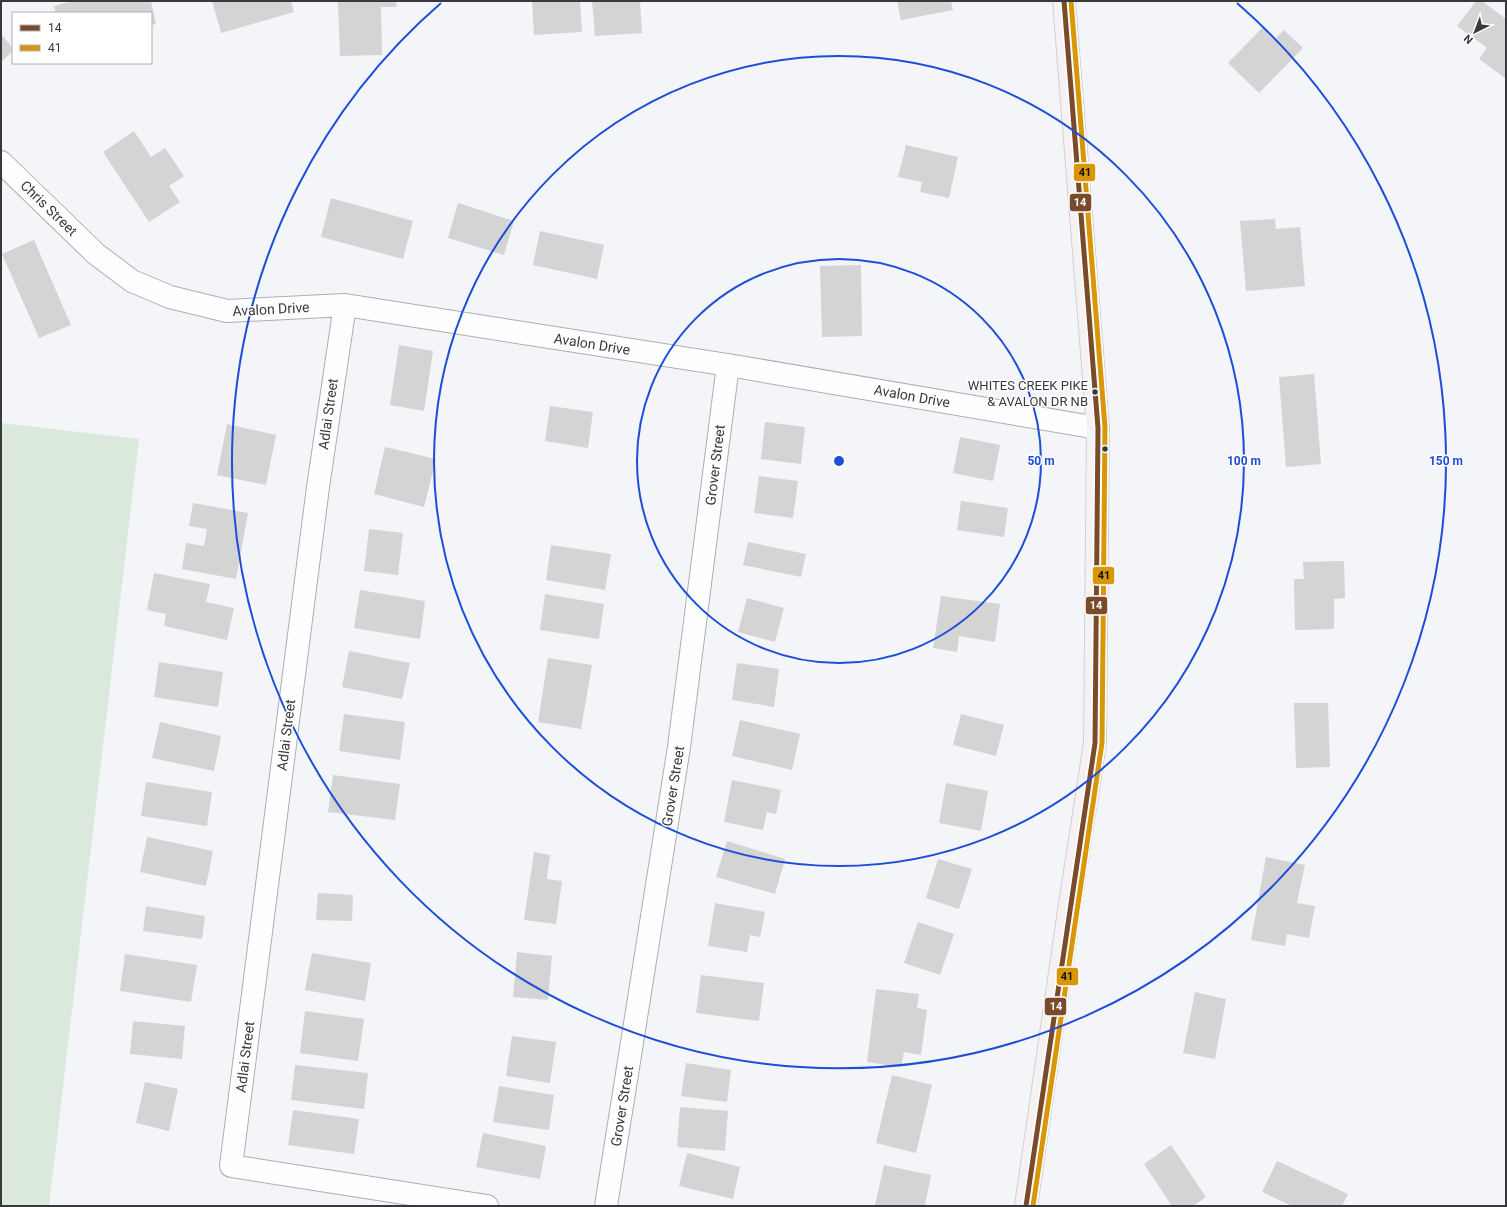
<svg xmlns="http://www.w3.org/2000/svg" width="1507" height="1207" font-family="Roboto,sans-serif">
  <rect width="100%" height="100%" fill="#f3f5f9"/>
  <path fill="#dae9dc" d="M1,423L139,439L49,1206H1Z"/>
  <path fill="#d4d4d5" d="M73,1H151L156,24L151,25V13H56L54,6Z
    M212,1H291L294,12L221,33Z
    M338,1H396L397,7H381L382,55L340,56Z
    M532,1H580L582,32L534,35Z
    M592,1H640L642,33L595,36Z
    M897,1H951L953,10L901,20Z
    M1476,1H1482L1506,19L1505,78L1479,59L1487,48L1457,26Z
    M1263,27L1275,39L1284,30L1303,48L1259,93L1228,63Z
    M1,34L13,48V51L1,62Z
    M134,131L151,157L165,148L184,176L169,186L180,202L149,222L103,152Z
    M906,145L958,157L949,198L920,192L922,182L898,177Z
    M331,198L413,221L403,259L321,237Z
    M458,203L514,221L504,255L448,238Z
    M1275,219L1276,229L1300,227L1305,286L1246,291L1240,221Z
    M540,231L604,245L597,279L533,265Z
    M34,240L71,325L39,338L2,254Z
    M861,265L862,336L822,337L820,266Z
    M399,345L433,351L424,411L390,405Z
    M1314,374L1321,464L1286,467L1279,377Z
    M550,406L593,412L588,448L545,441Z
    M765,422L805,427L801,464L761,459Z
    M227,424L276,435L266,485L217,475Z
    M960,437L1000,445L993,481L953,473Z
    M385,447L436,459L424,507L374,494Z
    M759,476L798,481L793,518L754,513Z
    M961,501L1008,508L1004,537L957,530Z
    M193,503L248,513L236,579L182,569L186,543L204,546L207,529L189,526Z
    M369,529L403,533L398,575L364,571Z
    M748,542L806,554L801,577L743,565Z
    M551,545L611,554L605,590L546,580Z
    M1344,561L1345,598L1334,599V629L1295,630L1294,579H1304L1303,562Z
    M154,573L210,584L206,602L234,608L227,640L164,626L166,614L147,610Z
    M360,590L425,601L420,639L354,628Z
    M545,594L604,604L599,639L540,630Z
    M941,596L1000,604L995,642L959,636L957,652L933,648Z
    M747,598L784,608L775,642L738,632Z
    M349,651L410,663L402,699L342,687Z
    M548,658L592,665L581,729L538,722Z
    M159,662L223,672L218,707L154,697Z
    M737,663L779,669L774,707L732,700Z
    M1294,703H1328L1330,767L1296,768Z
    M344,714L405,722L400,760L339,751Z
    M961,714L1004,725L996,756L953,745Z
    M740,720L800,734L792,770L732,756Z
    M160,722L221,736L214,771L152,758Z
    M333,775L400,784L395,820L328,812Z
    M732,780L781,790L776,814L767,812L763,830L724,822Z
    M146,782L212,792L207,826L141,816Z
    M946,783L988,791L981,831L939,823Z
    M147,837L213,851L206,886L140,872Z
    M727,841L785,859L775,894L716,877Z
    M534,852L550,855L547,879L562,881L556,924L524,920Z
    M1266,857L1305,865L1297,903L1315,906L1309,938L1287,934L1285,946L1251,940Z
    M938,859L972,869L959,909L926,898Z
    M318,893L353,895L352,921L316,920Z
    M715,903L765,912L760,937L750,935L747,952L708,946Z
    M146,906L205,916L202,939L143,931Z
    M918,922L954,934L940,975L904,963Z
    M517,952L552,956L548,1000L513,997Z
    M312,953L371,963L365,1001L305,990Z
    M125,954L197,965L191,1002L120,991Z
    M701,975L764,983L759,1021L696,1013Z
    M876,989L919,994L917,1008L927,1010L921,1055L904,1052L901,1067L867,1062Z
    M1195,992L1226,999L1215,1059L1183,1053Z
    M305,1011L364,1019L358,1061L300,1053Z
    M133,1021L185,1026L182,1059L130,1054Z
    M512,1036L556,1042L550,1083L506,1076Z
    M686,1063L731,1070L727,1102L681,1096Z
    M295,1065L368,1073L364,1109L291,1100Z
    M892,1075L932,1085L916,1153L876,1143Z
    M145,1082L178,1089L169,1131L136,1123Z
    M499,1086L554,1095L549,1130L493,1122Z
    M680,1107L728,1111L725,1151L677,1147Z
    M293,1110L359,1119L354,1154L288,1145Z
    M483,1133L546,1146L540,1179L476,1167Z
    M1171,1145L1206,1197L1193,1206H1172L1144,1164Z
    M687,1153L740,1167L733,1199L679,1186Z
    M1277,1161L1348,1194L1342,1206H1292L1262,1192Z
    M884,1165L931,1175L925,1206L875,1205Z"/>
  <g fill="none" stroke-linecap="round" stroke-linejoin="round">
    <g stroke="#acaeb1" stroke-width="24">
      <path id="minor" d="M1,162L96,254L132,281L170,297L227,311L345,305L728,365L1098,428
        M345,305L318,487L231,1166L487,1206
        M606,1206L679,747L728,365"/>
    </g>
    <g stroke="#cfd0d2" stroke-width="24">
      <path id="major" d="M1026,1206L1070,904L1095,743L1098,428L1064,1"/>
    </g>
    <use href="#minor" stroke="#fdfefe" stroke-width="22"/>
    <use href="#major" stroke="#f6f2f3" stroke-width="22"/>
    <g stroke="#fff" stroke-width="8">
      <path id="bus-1" d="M1026,1206L1095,743L1098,428L1064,1"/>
    </g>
    <g stroke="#fff" stroke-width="8">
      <path id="bus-2" d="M1033,1206L1102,743L1105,427L1071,1"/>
    </g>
    <use href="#bus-1" stroke="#7a4b2a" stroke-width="5"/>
    <use href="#bus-2" stroke="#da9609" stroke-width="5"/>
  </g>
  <g fill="none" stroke="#1d4ed8" stroke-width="2">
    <circle cx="839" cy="461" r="202"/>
    <circle cx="839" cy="461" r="405"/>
    <path d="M1237 3A607 607 0 1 1 441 3"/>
  </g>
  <g fill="#37393c" stroke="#fff" stroke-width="1.5">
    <circle cx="1095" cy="392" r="3.5"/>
    <circle cx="1105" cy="449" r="3.5"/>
  </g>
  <g text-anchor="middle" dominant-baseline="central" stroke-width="3" stroke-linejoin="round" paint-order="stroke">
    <g font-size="13" fill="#37393c" stroke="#fff" text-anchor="end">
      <text x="1088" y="385">WHITES CREEK PIKE<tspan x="1088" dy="16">&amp; AVALON DR NB</tspan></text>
    </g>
    <g font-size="14" fill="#37393c" stroke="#fff">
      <text transform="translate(49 208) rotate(44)">Chris Street</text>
      <text transform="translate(271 309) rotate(-3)">Avalon Drive</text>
      <text transform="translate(592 344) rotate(9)">Avalon Drive</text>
      <text transform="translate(912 396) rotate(10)">Avalon Drive</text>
      <text transform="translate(328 414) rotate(-82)">Adlai Street</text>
      <text transform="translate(715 465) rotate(-83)">Grover Street</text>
      <text transform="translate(286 735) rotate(-83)">Adlai Street</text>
      <text transform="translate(673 786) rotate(-81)">Grover Street</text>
      <text transform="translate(245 1057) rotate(-83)">Adlai Street</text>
      <text transform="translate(622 1106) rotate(-81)">Grover Street</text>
    </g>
  </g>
  <circle cx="839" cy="461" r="6" fill="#1d4ed8" stroke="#fff" stroke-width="2"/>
  <g font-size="12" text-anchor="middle" font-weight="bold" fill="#1d4ed8" stroke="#fff" stroke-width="3" stroke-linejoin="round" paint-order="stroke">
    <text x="1041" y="465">50 m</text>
    <text x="1244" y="465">100 m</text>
    <text x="1446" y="465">150 m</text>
  </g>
  <g stroke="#fff" stroke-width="1.5">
    <rect x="1073" y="163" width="23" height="19" rx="4" fill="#da9609"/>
    <rect x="1069" y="193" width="23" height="19" rx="4" fill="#7a4b2a"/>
    <rect x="1092" y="566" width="23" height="19" rx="4" fill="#da9609"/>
    <rect x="1085" y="596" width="23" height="19" rx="4" fill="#7a4b2a"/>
    <rect x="1056" y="967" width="23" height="19" rx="4" fill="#da9609"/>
    <rect x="1044" y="997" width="23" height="19" rx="4" fill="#7a4b2a"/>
  </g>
  <g font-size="11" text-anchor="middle" font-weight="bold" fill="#fff">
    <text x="1080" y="206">14</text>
    <text x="1096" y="609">14</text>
    <text x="1056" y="1010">14</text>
  </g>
  <g font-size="11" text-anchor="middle" font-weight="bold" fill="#111">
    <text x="1085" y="176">41</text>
    <text x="1104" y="579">41</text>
    <text x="1067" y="980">41</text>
  </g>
  <rect width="1507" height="1207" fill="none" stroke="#37393c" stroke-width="4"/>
  <rect x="12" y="12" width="140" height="52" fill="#ffffff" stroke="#afb0b1"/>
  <rect x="20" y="25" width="20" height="6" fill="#7a4b2a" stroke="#afb0b1"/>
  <text x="48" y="32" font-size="12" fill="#37393c">14</text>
  <rect x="20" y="45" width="20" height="6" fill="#da9609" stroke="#afb0b1"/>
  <text x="48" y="52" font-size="12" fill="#37393c">41</text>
  <g transform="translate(1475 32) rotate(222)" stroke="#ffffff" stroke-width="3" paint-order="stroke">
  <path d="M0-3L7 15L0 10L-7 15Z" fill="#37393c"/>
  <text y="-6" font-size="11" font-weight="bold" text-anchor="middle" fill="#37393c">N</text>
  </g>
</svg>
